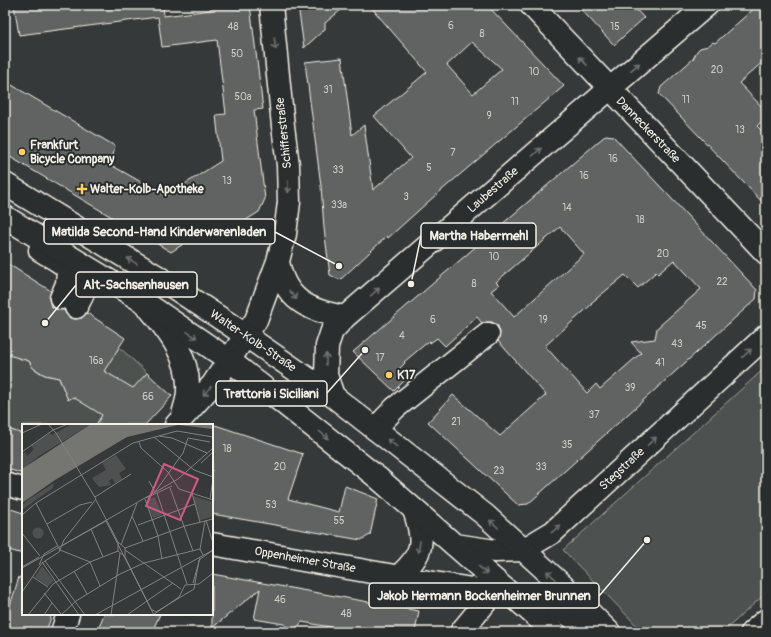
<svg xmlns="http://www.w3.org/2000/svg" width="771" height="637" font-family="Pangolin,sans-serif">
  <rect width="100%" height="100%" fill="#363939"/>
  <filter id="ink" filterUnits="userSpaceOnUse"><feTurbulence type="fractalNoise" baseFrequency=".025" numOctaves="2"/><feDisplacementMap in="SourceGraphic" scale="8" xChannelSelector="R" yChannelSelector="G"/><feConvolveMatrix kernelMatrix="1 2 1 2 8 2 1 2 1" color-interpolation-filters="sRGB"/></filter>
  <g filter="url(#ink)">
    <path fill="#4e514f" stroke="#a1a19c" d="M119,347L147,373L125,398L103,413L96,425H23V434L5,428V358L11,355L23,360L24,358C29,360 29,363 33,367C40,375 49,377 58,377L68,399L73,397L104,371Z
      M766,367V593L723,632H643L563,550Z"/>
    <path fill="#616362" stroke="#f4f1e8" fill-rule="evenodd" d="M14,5H163L164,16L211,10L210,5H250L263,109L254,110L265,199L259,212L219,237L211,226L171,252L5,154V81L115,146L111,165L166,196L221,161L216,115L226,114L217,40L162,47L158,17L19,35Z
      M298,5H347L325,23V29L304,48Z
      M369,5H487L564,86L429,201L388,238L387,236L340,280L330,275L324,228L321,186L305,62L342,58L352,135L364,125L373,190L411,158L374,116L427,72ZM472,42L502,69L473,94L447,65Z
      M577,5H632L644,18L614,45Z
      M758,5H766V59L739,83L766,111V117L757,126L766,135V206L659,94L661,87L693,59L697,51L700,48L708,46L713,42L715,43Z
      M606,135L613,136L757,290L756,299L528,504L518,505L428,422L453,395L500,436L546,395L498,341L500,333L498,326L492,322H487L482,323L477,317L445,346L437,338L430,343L429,341L404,362L405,363L398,370L407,378L394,391L353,352ZM560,227L584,254L514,317L491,291L499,285L496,282ZM674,260L701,289L657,328L655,339L631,342L641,353L600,389L596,384L587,393L545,346L592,304L591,303L625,275L638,288L656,272L658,274Z
      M5,262L51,291L49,300L51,306L56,309L64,310L66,314L70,318L76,319L82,318L87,313L125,338L104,371L133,388L147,373L172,396L145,425H96L102,415L73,397L68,400L59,378L45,375L33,368L29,361L5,354Z
      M212,424L303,454L288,499L339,512L345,486L378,499L370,535L361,540L212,514Z
      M5,428L23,434V474L5,468Z
      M5,507L23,513V554L5,549Z
      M212,574L419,611L415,632H358L302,622L293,631L284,624L254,619L260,589L212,628Z
      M19,577L23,578V614H52L46,632H5V622Z
      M104,614H160L152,632H97Z"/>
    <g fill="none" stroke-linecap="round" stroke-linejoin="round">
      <g stroke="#f4f1e8" stroke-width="25">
        <path id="minor" d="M531,5L766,253
          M40,250C54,259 85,273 83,293C82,297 78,303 76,307
          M278,261C284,300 309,311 345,317
          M61,298L67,284L68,269
          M149,308C169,332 190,358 188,391C188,400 184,409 182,418
          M333,396L326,375L327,346L332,331L345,317L707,5
          M176,425L213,384L256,320L278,261L285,234L289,202L288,165L283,126L271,5
          M375,429L395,408L488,334
          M5,484L23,489
          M212,544L434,583L529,598L547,603L569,615L595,632
          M455,545L495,551L523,550L553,532L766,336
          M398,577C424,554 425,542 414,510
          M62,632L68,614
          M461,632L493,593
          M752,632L766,620"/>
      </g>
      <g stroke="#f4f1e8" stroke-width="25">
        <path id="major" d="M5,184L158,277L229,324L333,396L485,515L562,585L609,632
          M5,217L144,302L229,360L378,478L554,632"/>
      </g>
      <use href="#minor" stroke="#2a2d2e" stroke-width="22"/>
      <use href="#major" stroke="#2a2d2e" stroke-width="22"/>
    </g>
    <defs><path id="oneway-shaft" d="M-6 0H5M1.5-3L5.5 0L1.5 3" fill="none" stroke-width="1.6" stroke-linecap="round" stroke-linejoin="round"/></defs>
    <g stroke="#71726f">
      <use href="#oneway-shaft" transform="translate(275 44) rotate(84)"/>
      <use href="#oneway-shaft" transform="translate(583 61) rotate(-133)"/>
      <use href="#oneway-shaft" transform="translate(635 67) rotate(-41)"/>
      <use href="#oneway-shaft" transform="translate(537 152) rotate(-41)"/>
      <use href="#oneway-shaft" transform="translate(288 187) rotate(89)"/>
      <use href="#oneway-shaft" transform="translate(132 261) rotate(-149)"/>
      <use href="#oneway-shaft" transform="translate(375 292) rotate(-41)"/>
      <use href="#oneway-shaft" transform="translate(293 295) rotate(49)"/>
      <use href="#oneway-shaft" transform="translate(192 335) rotate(34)"/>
      <use href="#oneway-shaft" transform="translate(747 353) rotate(-43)"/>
      <use href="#oneway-shaft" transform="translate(326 359) rotate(-89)"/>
      <use href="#oneway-shaft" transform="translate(207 391) rotate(131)"/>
      <use href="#oneway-shaft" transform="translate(324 435) rotate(38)"/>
      <use href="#oneway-shaft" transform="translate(652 441) rotate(-43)"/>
      <use href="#oneway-shaft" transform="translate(392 443) rotate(-142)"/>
      <use href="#oneway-shaft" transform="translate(494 524) rotate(-138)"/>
      <use href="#oneway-shaft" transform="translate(556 529) rotate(-38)"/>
      <use href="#oneway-shaft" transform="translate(419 547) rotate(100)"/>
      <use href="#oneway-shaft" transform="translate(483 570) rotate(41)"/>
      <use href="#oneway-shaft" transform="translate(551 575) rotate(-138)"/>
    </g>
  </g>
  <g fill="#ffd166" stroke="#2a2d2e" stroke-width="1.5">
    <circle cx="22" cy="152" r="4"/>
    <path d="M80 183h4v4h4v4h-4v4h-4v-4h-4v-4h4z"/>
    <circle cx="389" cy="375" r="4"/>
  </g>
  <g text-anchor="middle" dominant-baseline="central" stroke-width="4" stroke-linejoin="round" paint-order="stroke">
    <g font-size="10" fill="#cfcec6">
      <text x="451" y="26">6</text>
      <text x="233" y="27">48</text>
      <text x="615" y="27">15</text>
      <text x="482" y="34">8</text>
      <text x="237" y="54">50</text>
      <text x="717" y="70">20</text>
      <text x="534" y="72">10</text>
      <text x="328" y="90">31</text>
      <text x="243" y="97">50a</text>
      <text x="686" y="100">11</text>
      <text x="515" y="102">11</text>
      <text x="489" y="116">9</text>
      <text x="740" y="130">13</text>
      <text x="453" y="153">7</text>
      <text x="613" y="159">16</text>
      <text x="429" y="168">5</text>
      <text x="338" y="170">33</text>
      <text x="584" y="176">16</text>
      <text x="227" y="181">13</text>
      <text x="406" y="197">3</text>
      <text x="339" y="205">33a</text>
      <text x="567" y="208">14</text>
      <text x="640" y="220">18</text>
      <text x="663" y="254">20</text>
      <text x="494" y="257">10</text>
      <text x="722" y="282">22</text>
      <text x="474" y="284">8</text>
      <text x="433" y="320">6</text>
      <text x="543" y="320">19</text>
      <text x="701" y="326">45</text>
      <text x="402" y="336">4</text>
      <text x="677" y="344">43</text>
      <text x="380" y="358">17</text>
      <text x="96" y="361">16a</text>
      <text x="660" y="363">41</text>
      <text x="630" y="388">39</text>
      <text x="148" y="397">66</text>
      <text x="594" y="415">37</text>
      <text x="456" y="422">21</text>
      <text x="567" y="445">35</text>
      <text x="227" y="449">18</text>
      <text x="280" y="467">20</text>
      <text x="541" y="467">33</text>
      <text x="499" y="471">23</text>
      <text x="271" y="505">53</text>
      <text x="339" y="521">55</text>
      <text x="280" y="600">46</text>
      <text x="346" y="614">48</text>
    </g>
    <g font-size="12" fill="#f4f1e8" stroke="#2a2d2e">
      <text transform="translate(648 130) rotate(46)">Danneckerstraße</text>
      <text transform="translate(284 133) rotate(-96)">Schifferstraße</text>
      <text transform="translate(493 190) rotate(-41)">Laubestraße</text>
      <text transform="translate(253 341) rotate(34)">Walter-Kolb-Straße</text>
      <text transform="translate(622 469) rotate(-43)">Stegstraße</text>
      <text transform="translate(305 560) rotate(10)">Oppenheimer Straße</text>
    </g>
    <g font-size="12" font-weight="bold" fill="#f4f1e8" stroke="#2a2d2e" text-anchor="start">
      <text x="30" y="145">Frankfurt<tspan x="30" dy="14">Bicycle Company</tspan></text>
      <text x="90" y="189">Walter-Kolb-Apotheke</text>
      <text x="397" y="375">K17</text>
    </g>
  </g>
  <g transform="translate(22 424)">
    <rect width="191" height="191" fill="#363939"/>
    <path d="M50,0H69L17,32L0,46V30L3,28L5,32L12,25L9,22L28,9L30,11ZM94,31L104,45L97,49L100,55L93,59L90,54L87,57L89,61L77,63L70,54L84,46L80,39ZM32,59L31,64L0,86V81L7,75ZM171,72L191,78V93L178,96ZM133,73L140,91L131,94L124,77ZM10.5 109a5.5 5.5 0 1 1 11 0a5.5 5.5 0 1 1-11 0ZM20,142L32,157L26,162L13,153Z" fill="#4e514f"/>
    <path d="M69,0H191V5L156,1L105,13L33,56L0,79V45Z" fill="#757572"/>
    <path fill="none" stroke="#82837f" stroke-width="1" d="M0,9L20,0M137,12L150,14L185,29M132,13L172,46L191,53M117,18L119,24L146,48L157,65L191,76M0,28L31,6L46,0M179,39L191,28M127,57L133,68M148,64L171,127M133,68L161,29L166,14L188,18M135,69L165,160M170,69L178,98M73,73L109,50M124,74L150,62M123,75L136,112L140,135M188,75L191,55M74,76L96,118V127L102,132M0,91L14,79M110,92L121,117M184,96L191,119M25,100L58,81L70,78M116,101L173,80M69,105L81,133M0,109L18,132M96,118L103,124V133L132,191M41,121L156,55L191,24M99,121L115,79M103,124L163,102L191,95M38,126L68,138L78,162M38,126L14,79L111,19L155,7L191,13M103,126L159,165M181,131L178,125L183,97M23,137L63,191M20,138L57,191M17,141L22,130L35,122M0,143L17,133M0,144L84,97L129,185L134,188L172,165L177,136L191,126M52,147L65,170M11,153L26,163M171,159L178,134M0,168L20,139L37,128L42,116L74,75L34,9L26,0M22,169L40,191M125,177L151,159M6,191L31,160L68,138L96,127M22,191L30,179M39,191L54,177L98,150L122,139L178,125M73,191L191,126M89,191L98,129M105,191L125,177M131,191L157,173L163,161L177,160L191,149"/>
    <path fill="#d15985" fill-opacity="0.15" stroke="#d15985" stroke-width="2" d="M142,40L176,55L158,96L124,82Z"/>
    <rect width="191" height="191" fill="none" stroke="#f4f1e8" stroke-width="2"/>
  </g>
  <path fill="none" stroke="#f4f1e8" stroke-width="1.5" d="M339 266L275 232M411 284L421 236M45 323L76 285M365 350L327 393M647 540L599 596"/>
  <g fill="#f4f1e8" stroke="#2a2d2e" stroke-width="1.5">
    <circle cx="339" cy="266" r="4"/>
    <circle cx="411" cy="284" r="4"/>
    <circle cx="45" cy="323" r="4"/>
    <circle cx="365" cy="350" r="4"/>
    <circle cx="647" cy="540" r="4"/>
  </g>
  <g fill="#2a2d2e" stroke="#f4f1e8" stroke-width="1.5">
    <rect x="44" y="219" width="231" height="25" rx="4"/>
    <rect x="421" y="223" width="115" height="25" rx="4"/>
    <rect x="76" y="272" width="121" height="25" rx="4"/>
    <rect x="216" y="381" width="111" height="25" rx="4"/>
    <rect x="369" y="583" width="230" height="25" rx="4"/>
  </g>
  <g font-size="13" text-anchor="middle" font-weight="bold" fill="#f4f1e8">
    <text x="159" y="236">Matilda Second-Hand Kinderwarenladen</text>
    <text x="479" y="240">Martha Habermehl</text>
    <text x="136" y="289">Alt-Sachsenhausen</text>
    <text x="271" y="398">Trattoria i Siciliani</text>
    <text x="484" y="600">Jakob Hermann Bockenheimer Brunnen</text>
  </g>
  <rect width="771" height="637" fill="none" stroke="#2a2d2e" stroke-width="20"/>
  <rect x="10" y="10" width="751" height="617" fill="none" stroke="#f4f1e8" stroke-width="1.5" filter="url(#ink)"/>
</svg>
